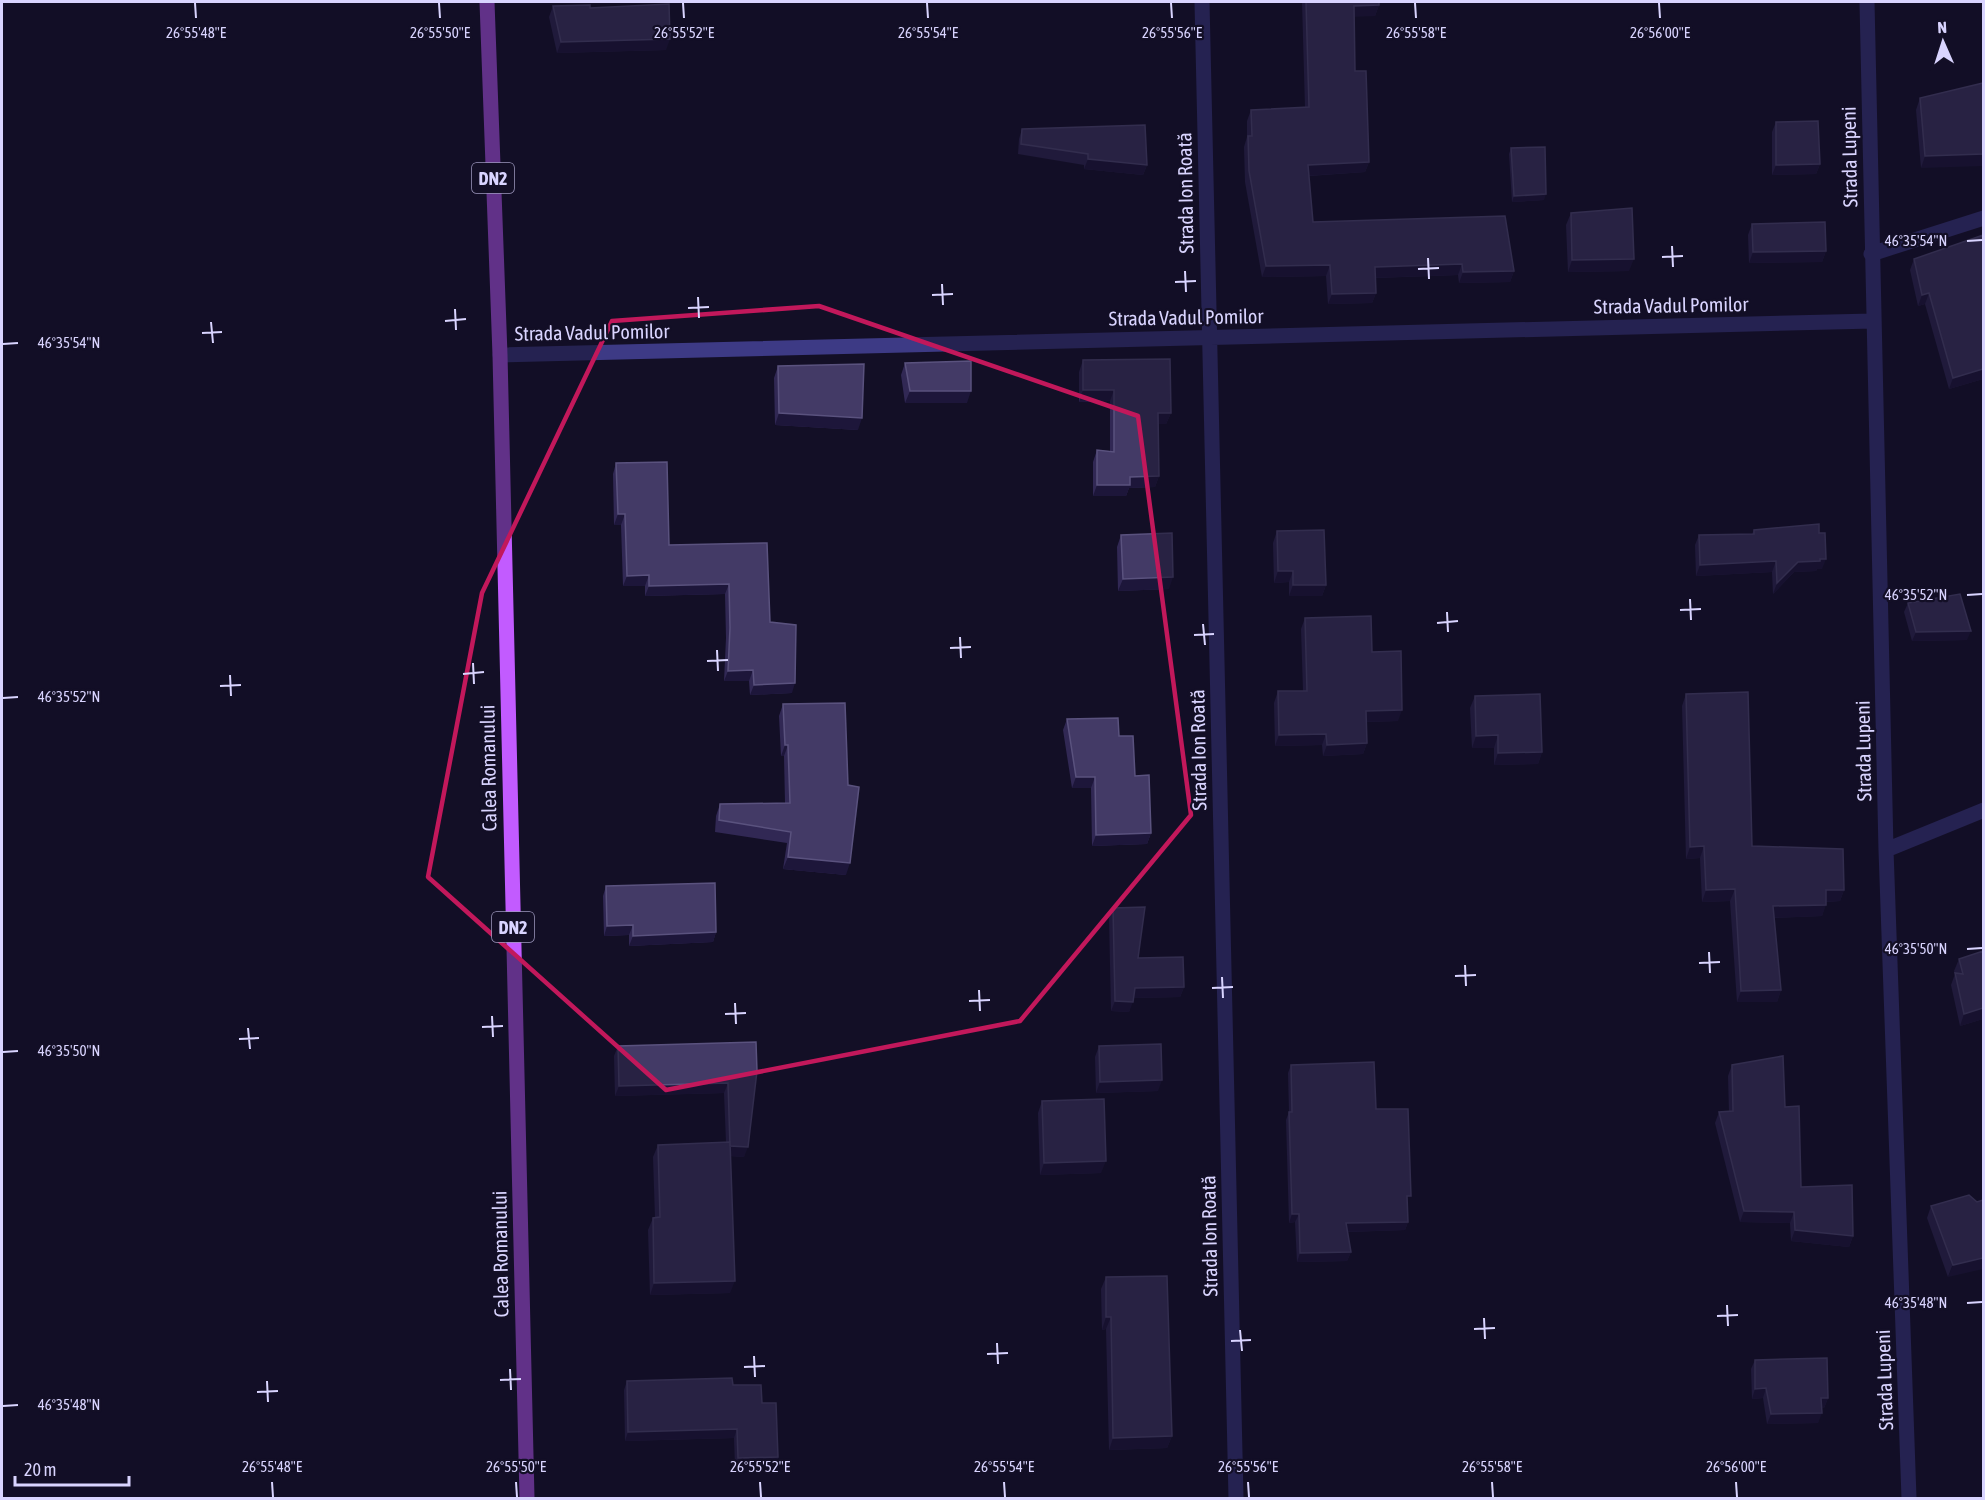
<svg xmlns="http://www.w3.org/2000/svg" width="1985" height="1500" font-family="'Asap Condensed',sans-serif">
  <rect width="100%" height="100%" fill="#130f26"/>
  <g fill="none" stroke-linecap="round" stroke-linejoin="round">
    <path stroke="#3d3a85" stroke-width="15" d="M1202,2L1236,1498
      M1867,2L1886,850L1909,1498
      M1871,254L1984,218
      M500,355L1873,321
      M1886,850L1984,810"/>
    <path stroke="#c25bff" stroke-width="15" d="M487,2L500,355L527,1498"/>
  </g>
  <path fill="#312854" d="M1302,2H1379V5L1375,16H1354L1355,71L1369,162L1365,172L1309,176L1313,222L1514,271L1510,282L1459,283L1458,275L1375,278L1376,293L1372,303L1328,304L1326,276L1262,277L1245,182L1244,147L1247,137V121L1251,110L1305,108Z
    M553,6L666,50L557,53L549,17Z
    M1983,83L1921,168L1916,110L1920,98Z
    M1776,122L1820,164L1816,174L1772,175V132Z
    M1022,129L1147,165L1143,175L1084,169V165L1018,154L1019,139Z
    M1511,148L1544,200L1512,202L1509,154Z
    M1571,213L1629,271L1568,272L1566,225Z
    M1752,224L1826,251L1822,262L1749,263L1748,235Z
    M1983,235V379L1949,389L1925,304L1918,306L1910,270L1914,259Z
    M1083,360L1171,413L1166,424H1158L1159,476L1155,487L1129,488L1126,496H1093V462L1097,450L1110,451V401L1079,402V372Z
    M905,363L967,403H905L901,375Z
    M778,366L858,430L775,425L774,378Z
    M616,463L669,545L767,543L770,622L792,693L750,695L749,681H724L726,638L725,594L645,596V586H623L621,525H614L613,474Z
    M1754,530L1822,569H1817L1816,571L1794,572L1773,594L1772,572L1696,576L1695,545L1699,535L1752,534Z
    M1277,531L1326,585L1322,596H1289V582L1274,583L1273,543Z
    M1121,535L1169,589L1118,591L1117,547Z
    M1908,603L1967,640L1912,641L1904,612Z
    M1305,618L1372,652L1398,721L1366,722L1367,743L1363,754L1323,756L1322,745L1275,746L1274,703L1278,691H1303L1301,629Z
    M1686,694L1752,846L1844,890L1840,901L1826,902L1822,916L1774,918L1781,990L1777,1002H1737L1730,901L1702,902L1700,858L1686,859L1682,706Z
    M1475,696L1542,752L1538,764L1494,765V748H1472L1470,708Z
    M783,704L846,875L783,869L787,843L715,832L716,816L720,804L785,803L784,756H781L779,716Z
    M1067,719L1119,736L1135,776L1151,833L1147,844L1092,846L1091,788H1072L1063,730Z
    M606,886L716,932L713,942L629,946V935L604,936L603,896Z
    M1113,908L1138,958L1184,987L1180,997L1133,998L1129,1012L1111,1011L1109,918Z
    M1983,951V1019L1960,1026L1951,985L1955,974L1954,971L1959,959Z
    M618,1046L757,1071L744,1157L731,1156L730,1293L650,1295L648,1230L653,1218H655L653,1157L658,1145L726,1142L724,1093L615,1096L614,1056Z
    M1099,1046L1158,1091L1096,1093L1095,1057Z
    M1291,1065L1376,1109L1408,1205V1222L1405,1230L1347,1232L1351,1252L1347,1261L1297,1262L1295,1222L1289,1223L1286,1120L1289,1112L1288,1073Z
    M1732,1065L1785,1107L1801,1187L1853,1236L1849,1247L1791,1241L1790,1223L1740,1222L1715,1123L1719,1112H1729L1728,1076Z
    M1042,1101L1101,1173L1040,1175L1038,1113Z
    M1977,1202L1948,1277L1927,1218L1931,1206Z
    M1106,1277L1172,1436L1167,1448L1109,1450L1106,1329L1102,1330L1101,1289Z
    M1755,1360L1828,1398L1824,1408H1821L1818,1423L1767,1424L1763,1398L1752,1399L1751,1369Z
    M627,1381L762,1403L778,1457L775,1466L735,1467L734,1438L625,1441L624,1390Z"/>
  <path fill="#1d163a" d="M1379,5L1375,16L1350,17L1354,6Z
    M670,39L666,50L557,53L561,42Z
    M1983,154V166L1921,168L1925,156Z
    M1088,159L1147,165L1143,175L1084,169Z
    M1369,162L1365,172L1304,176L1308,165Z
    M1820,164L1816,174L1772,175L1776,165Z
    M1546,194L1544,200L1512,202L1514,196Z
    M1826,251L1822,262L1749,263L1753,252Z
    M1634,259L1629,271L1568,272L1572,260Z
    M1462,264L1458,275L1371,278L1375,267Z
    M1330,265L1326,276L1262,277L1266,266Z
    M1514,271L1510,282L1459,283L1463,272Z
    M1376,293L1372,303L1328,304L1332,294Z
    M1929,293L1925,304L1918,306L1922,295Z
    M1983,369V379L1949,389L1953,378Z
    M1083,390H1114L1110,401L1079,402Z
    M910,391H971L967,403H905Z
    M779,413L862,418L858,430L775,425Z
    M1158,413H1171L1166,424H1154Z
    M1159,476L1155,487L1129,488L1126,496H1093L1097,485L1130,477Z
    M618,514H625L621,525H614Z
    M1820,559H1826L1822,569H1817L1816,571L1794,572L1773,594L1777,583L1798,562Z
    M1776,561L1772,572L1696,576L1700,565Z
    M1278,571H1293L1289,582L1274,583Z
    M649,575L645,586H623L627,576Z
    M1173,577L1169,589L1118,591L1123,579Z
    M729,584L725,594L645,596L649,586Z
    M1293,585H1326L1322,596H1289Z
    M1971,631L1967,640L1912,641L1916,632Z
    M753,670L749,681H724L728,671Z
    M795,683L792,693L750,695L754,685Z
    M1402,710L1398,721L1362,722L1366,711Z
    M1326,734L1322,745L1275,746L1279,735Z
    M1498,735L1494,748H1472L1476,736Z
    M1367,743L1363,754L1323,756L1327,745Z
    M785,745H788L784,756H781Z
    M1542,752L1538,764L1494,765L1498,753Z
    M1076,777H1095L1091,788H1072Z
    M1151,833L1147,844L1092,846L1096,835Z
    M1704,846L1700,858L1686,859L1690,847Z
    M788,857L850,863L846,875L783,869Z
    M1735,889L1730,901L1702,902L1706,890Z
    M1826,890H1844L1840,901L1821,902Z
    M1826,905L1822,916L1769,918L1773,906Z
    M633,925L629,935L604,936L607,926Z
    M716,932L713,942L629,946L633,936Z
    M1184,987L1180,997L1131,998L1135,988Z
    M1781,990L1777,1002H1737L1741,991Z
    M1115,1001L1133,1002L1129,1012L1111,1011Z
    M1983,1008V1019L1960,1026L1964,1014Z
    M1162,1080L1158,1091L1096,1093L1100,1082Z
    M728,1083L724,1093L615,1096L619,1086Z
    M730,1146L748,1147L744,1157L727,1156Z
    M1106,1161L1101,1173L1040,1175L1044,1163Z
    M1744,1211L1794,1212L1790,1223L1740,1222Z
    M1292,1214H1299L1295,1222L1289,1223Z
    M1408,1222L1405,1230L1343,1232L1346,1223Z
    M1795,1230L1853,1236L1849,1247L1791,1241Z
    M1351,1252L1347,1261L1297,1262L1300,1253Z
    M1983,1258V1269L1948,1277L1953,1265Z
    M735,1281L730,1293L650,1295L654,1283Z
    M1106,1317H1111L1106,1329L1102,1330Z
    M1766,1388L1763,1398L1752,1399L1755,1389Z
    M1821,1398H1828L1824,1408H1817Z
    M1822,1413L1818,1423L1767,1424L1771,1414Z
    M737,1429L734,1438L625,1441L628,1432Z
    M1172,1436L1167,1448L1109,1450L1113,1438Z
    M778,1457L775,1466L735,1467L738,1458Z"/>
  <path fill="#433a66" stroke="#5a527e" stroke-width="1.5" d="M1306,2H1379V5L1354,6L1355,71H1366L1369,162L1308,165L1313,222L1505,216L1514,271L1463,272L1462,264L1375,267L1376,293L1332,294L1330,265L1266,266L1249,171L1248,136H1252L1251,110L1309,107Z
    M669,4L670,39L561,42L553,6L590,5V8Z
    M1983,83V154L1925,156L1920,98Z
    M1818,121L1820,164L1776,165V122Z
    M1145,125L1147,165L1088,159V154L1021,144L1022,129Z
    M1545,147L1546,194L1514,196L1511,148Z
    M1632,208L1634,259L1572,260L1571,213Z
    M1825,222L1826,251L1753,252L1752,224Z
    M1983,235V369L1953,378L1929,293L1922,295L1914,259Z
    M1170,359L1171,413H1158L1159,476L1130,477V485H1097V450L1114,452V390H1083V360Z
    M971,361V391H910L905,363Z
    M864,364L862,418L779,413L778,366Z
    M667,462L669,545L767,543L770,622L796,625L795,683L754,685L753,670L728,671L730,628L729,584L649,586V575L627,576L625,514H618L616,463Z
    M1819,524V533H1825L1826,559H1820V561L1798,562L1777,583L1776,561L1700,565L1699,535L1754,534V530Z
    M1324,530L1326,585H1293V571H1278L1277,531Z
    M1172,533L1173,577L1123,579L1121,535Z
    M1960,594L1971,631L1916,632L1908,603Z
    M1371,616L1372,652L1401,651L1402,710L1366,711L1367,743L1327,745L1326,734L1279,735L1278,691H1307L1305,618Z
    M1748,692L1752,846L1843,849L1844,890H1826V905L1773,906L1781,990L1741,991L1735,889L1706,890L1704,846L1690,847L1686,694Z
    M1540,694L1542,752L1498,753V735L1476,736L1475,696Z
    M845,703L848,785L859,787L850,863L788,857L791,832L719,820L720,804L790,803L788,745H785L783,704Z
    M1118,718L1119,736H1133L1135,776L1149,775L1151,833L1096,835L1095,777H1076L1067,719Z
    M715,883L716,932L633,936V925L607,926L606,886Z
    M1145,907L1138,958L1183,957L1184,987L1135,988L1133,1002L1115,1001L1113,908Z
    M1983,951V1008L1964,1014L1955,973L1963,974L1959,959Z
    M756,1042L757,1071L748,1147L730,1146L728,1083L619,1086L618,1046Z
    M1161,1044L1162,1080L1100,1082L1099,1046Z
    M1783,1056L1785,1107L1799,1106L1801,1187L1852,1185L1853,1236L1795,1230L1794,1212L1744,1211L1719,1112L1733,1111L1732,1065Z
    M1374,1062L1376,1109H1408L1411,1196H1407L1408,1222L1346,1223L1351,1252L1300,1253L1299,1214H1292L1289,1112H1292L1291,1065Z
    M1104,1099L1106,1161L1044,1163L1042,1101Z
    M730,1142L735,1281L654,1283L653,1218L660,1217L658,1145Z
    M1969,1195L1977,1202L1983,1200V1258L1953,1265L1931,1206Z
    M1167,1276L1172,1436L1113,1438L1111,1317H1106V1277Z
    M1827,1358L1828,1398H1821L1822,1413L1771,1414L1766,1388L1755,1389V1360Z
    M732,1378L733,1385H761L762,1403H776L778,1457L738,1458L737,1429L628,1432L627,1381Z"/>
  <path d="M0 0H1985V1500H0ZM819,306L1138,416L1191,815L1020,1021L666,1090L428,877L482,593L612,321Z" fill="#130f26" fill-opacity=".55" fill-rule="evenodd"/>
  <path fill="none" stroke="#c2185b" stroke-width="4.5" stroke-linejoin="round" d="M819,306L1138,416L1191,815L1020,1021L666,1090L428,877L482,593L612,321Z"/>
  <path fill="none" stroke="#d9d4ff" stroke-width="2" d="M195,3L196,18M439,3L440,18M683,3L684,18M927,3L928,18M1171,3L1172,18M1415,3L1416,18M1659,3L1660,18M1967,241L1982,240M1672,246L1673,267M1662,257L1683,256M1428,258L1429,279M1418,269L1439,268M1185,271L1186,292M1175,282L1196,281M942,284L943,305M932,295L953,294M698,297L699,318M688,308L709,307M455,309L456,330M445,321L466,319M211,322L213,343M202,333L222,332M3,344L18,343M1967,595L1982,594M1690,599L1691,620M1680,610L1701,609M1447,612L1448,632M1437,623L1458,621M1203,624L1205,645M1194,635L1214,634M960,637L961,658M950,648L971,647M717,650L718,671M707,661L728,660M473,663L474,684M463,674L484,672M230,675L231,696M220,686L241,685M3,698L18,697M1967,949L1982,948M1709,952L1710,973M1699,963L1720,962M1465,965L1466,986M1455,976L1476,975M1222,977L1223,998M1212,988L1233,987M979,990L980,1011M969,1001L990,1000M735,1003L736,1024M725,1014L746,1013M492,1016L493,1037M482,1027L503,1026M248,1028L250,1049M239,1039L259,1038M3,1052L18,1051M1967,1303L1982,1302M1727,1305L1728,1326M1717,1316L1738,1315M1484,1318L1485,1339M1474,1329L1495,1328M1240,1330L1242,1351M1231,1341L1251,1340M997,1343L998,1364M987,1354L1008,1353M754,1356L755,1377M744,1367L765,1366M510,1369L511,1390M500,1380L521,1379M267,1381L268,1402M257,1392L278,1391M3,1406L18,1405M272,1482L273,1497M516,1482L517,1497M760,1482L761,1497M1004,1482L1005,1497M1248,1482L1249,1497M1492,1482L1493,1497M1736,1482L1737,1497"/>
  <g text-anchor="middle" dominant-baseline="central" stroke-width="4.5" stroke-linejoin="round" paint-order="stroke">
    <g fill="#130f26" stroke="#9e99be" stroke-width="1.5">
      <rect x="472" y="163" width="42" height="30" rx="4.5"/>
      <rect x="492" y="912" width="42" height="30" rx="4.5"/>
    </g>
    <g font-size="18" font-weight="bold" fill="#d9d4ff">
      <text x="493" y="178">DN2</text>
      <text x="513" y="927">DN2</text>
    </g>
    <g font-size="20" fill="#d9d4ff" stroke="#130f26">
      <text transform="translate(1849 157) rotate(-91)">Strada Lupeni</text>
      <text transform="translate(1185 193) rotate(-91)">Strada Ion Roată</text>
      <text transform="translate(1671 305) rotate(-1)">Strada Vadul Pomilor</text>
      <text transform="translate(1186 317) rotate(-1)">Strada Vadul Pomilor</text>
      <text transform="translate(592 332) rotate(-1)">Strada Vadul Pomilor</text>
      <text transform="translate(1198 750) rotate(-91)">Strada Ion Roată</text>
      <text transform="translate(1863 751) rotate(-91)">Strada Lupeni</text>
      <text transform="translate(488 768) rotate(-91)">Calea Romanului</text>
      <text transform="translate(1209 1236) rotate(-91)">Strada Ion Roată</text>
      <text transform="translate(500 1254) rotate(-91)">Calea Romanului</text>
      <text transform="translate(1884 1380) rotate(-92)">Strada Lupeni</text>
    </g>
  </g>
  <g font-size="15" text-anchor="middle" fill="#d9d4ff" stroke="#130f26" stroke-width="4.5" stroke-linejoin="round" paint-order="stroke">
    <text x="196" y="38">26°55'48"E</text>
    <text x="440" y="38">26°55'50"E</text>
    <text x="684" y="38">26°55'52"E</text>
    <text x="928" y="38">26°55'54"E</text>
    <text x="1172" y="38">26°55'56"E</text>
    <text x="1416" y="38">26°55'58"E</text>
    <text x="1660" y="38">26°56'00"E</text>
    <text x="1916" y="246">46°35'54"N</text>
    <text x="69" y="348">46°35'54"N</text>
    <text x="1916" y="600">46°35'52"N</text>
    <text x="69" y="702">46°35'52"N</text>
    <text x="1916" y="954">46°35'50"N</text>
    <text x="69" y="1056">46°35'50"N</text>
    <text x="1916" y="1308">46°35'48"N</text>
    <text x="69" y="1410">46°35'48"N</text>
    <text x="272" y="1472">26°55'48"E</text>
    <text x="516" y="1472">26°55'50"E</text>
    <text x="760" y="1472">26°55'52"E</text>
    <text x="1004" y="1472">26°55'54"E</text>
    <text x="1248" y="1472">26°55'56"E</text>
    <text x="1492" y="1472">26°55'58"E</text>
    <text x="1736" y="1472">26°56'00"E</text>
  </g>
  <rect width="1985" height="1500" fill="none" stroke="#d9d4ff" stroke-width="6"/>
  <g transform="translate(1943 42) rotate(357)" stroke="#130f26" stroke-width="4.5" paint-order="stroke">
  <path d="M0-4.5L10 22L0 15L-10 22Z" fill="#d9d4ff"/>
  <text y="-9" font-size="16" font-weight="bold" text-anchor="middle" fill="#d9d4ff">N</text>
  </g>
  <path d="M15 1476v9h114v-9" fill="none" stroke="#d9d4ff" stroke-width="3"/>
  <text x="24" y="1476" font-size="18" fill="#d9d4ff" stroke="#130f26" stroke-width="4.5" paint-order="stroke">20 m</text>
</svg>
